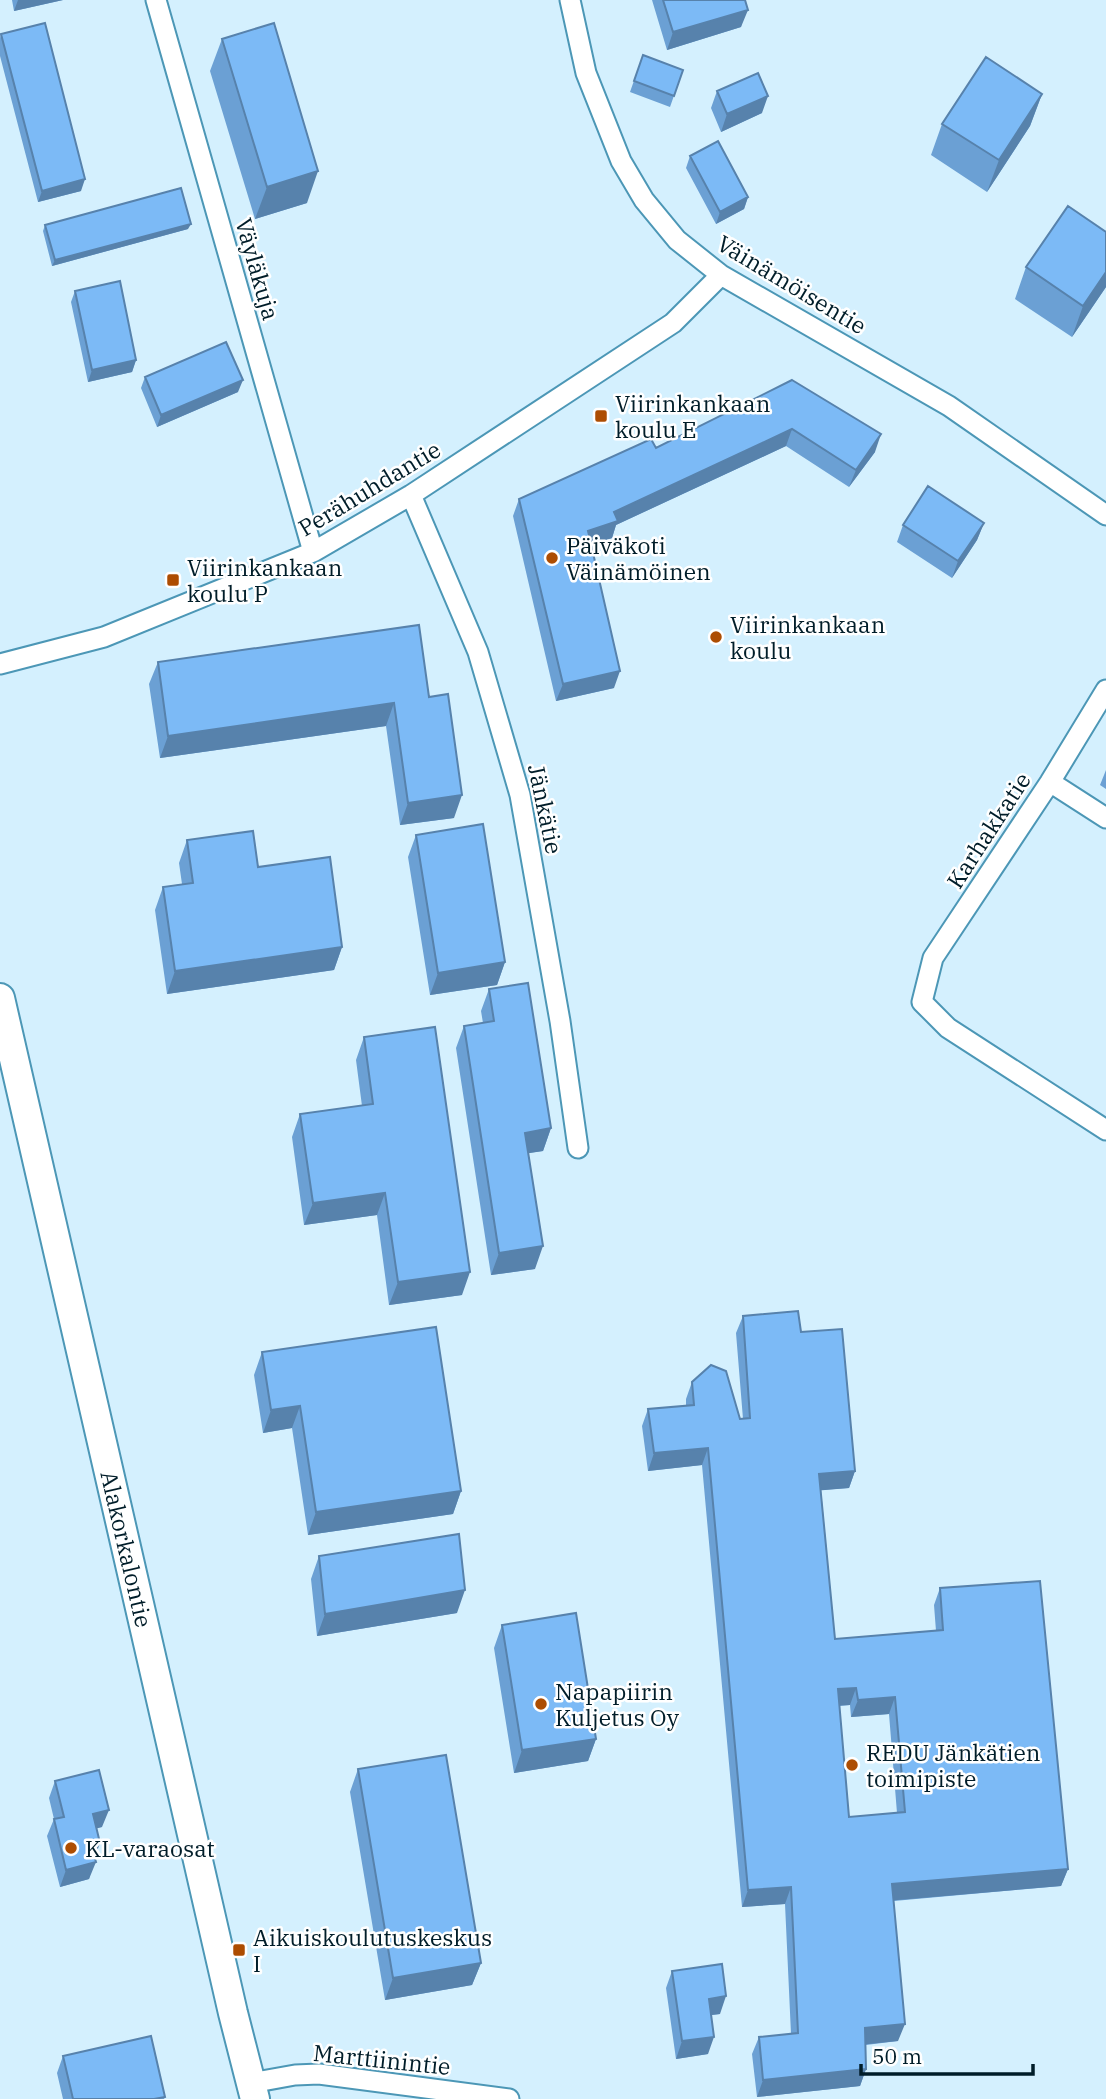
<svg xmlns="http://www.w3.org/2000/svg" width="1106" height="2099" font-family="'IBM Plex Serif',serif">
  <rect width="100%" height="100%" fill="#d4f0fe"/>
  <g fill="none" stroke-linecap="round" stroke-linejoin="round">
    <g stroke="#4c97b6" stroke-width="23">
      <path id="street" d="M156,0L313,552
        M570,0L586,73L621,161L644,200L677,240L721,275L949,406L1106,515
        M411,495L478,652L520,795L560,1021L578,1148
        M0,664L104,637L313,552L411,495L673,323L721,275
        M1106,690L1050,782L933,958L922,1002L948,1028L1106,1130
        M1050,782L1106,818
        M251,2083L295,2075L319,2074L509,2099"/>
    </g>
    <g stroke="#4c97b6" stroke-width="32">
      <path id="secondary" d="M0,998L233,2013L255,2099"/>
    </g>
    <use href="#street" stroke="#fff" stroke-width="19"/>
    <use href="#secondary" stroke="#fff" stroke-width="28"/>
  </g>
  <path fill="#6ba0d4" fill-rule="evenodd" d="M12,0H63L14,11Z
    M652,0H745L741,27L667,50Z
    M1,34L81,191L38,202L0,56V38Z
    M222,39L307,203L255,219L210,71Z
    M643,55L683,70L670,107L630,92Z
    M717,91L762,113L721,132L711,108Z
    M1042,94L1030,126L987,192L931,155L942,124Z
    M690,156L748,197L744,209L716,224L686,168Z
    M45,225L188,229L52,266L43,231Z
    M1026,267L1106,287L1072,337L1015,299Z
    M75,291L136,360L132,372L88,382L71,302Z
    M145,377L238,392L157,427L141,388Z
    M792,380L875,452L849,487L786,446L616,525L612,538L591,545L614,688L556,701L513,516L519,499L656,448Z
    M984,523L977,540L952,578L897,542L903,525Z
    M158,662L429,697L454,818L400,825L386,726L160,758L149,684Z
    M1106,770V789L1100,785Z
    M416,835L505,962L497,985L430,995L408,857Z
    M187,840L258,867L342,947L334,970L167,994L155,910L163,887L182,884L179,863Z
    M489,989L551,1128L543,1151L528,1153L535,1269L491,1275L456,1048L464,1026L483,1023L481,1011Z
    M364,1037L462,1295L389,1305L377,1215L304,1225L292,1137L300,1114L362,1106L356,1060Z
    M743,1316L801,1332L855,1471L849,1488L821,1490L835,1639L936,1631L934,1605L940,1588L1068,1869L1061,1886L894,1901L898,2041L866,2045V2069L860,2086L757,2097L752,2054L759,2037L791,2034L785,1904L742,1907L702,1465L648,1471L642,1426L648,1409L686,1406V1399L692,1382L740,1419H743L736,1333ZM850,1705L851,1717L889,1714L897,1813L849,1817L839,1706Z
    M262,1352L461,1491L453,1514L308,1535L292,1428L263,1433L254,1375Z
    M319,1556L457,1613L317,1636L311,1579Z
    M502,1625L596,1739L588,1761L514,1773L494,1648Z
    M358,1769L481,1963L472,1985L385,2000L350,1792Z
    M55,1781L102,1827L96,1828L94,1857L89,1879L60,1887L47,1836L54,1819L49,1798Z
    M672,1971L720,2014L711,2015L708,2054L676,2059L666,1988Z
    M63,2056L165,2097L164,2099H63L57,2073Z"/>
  <path fill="#5782ac" d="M18,0H63L14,11Z
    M748,10L741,27L667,50L673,32Z
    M1042,94L1030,126L987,192L999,160Z
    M768,96L762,113L721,132L727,114Z
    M318,171L307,203L255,219L267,187Z
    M85,179L81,191L38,202L42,191Z
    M748,197L744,209L716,224L720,212Z
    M191,224L188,229L52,266L55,260Z
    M1106,272V287L1072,337L1083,306Z
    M136,360L132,372L88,382L92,370Z
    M243,380L238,392L157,427L161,415Z
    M792,429L786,446L616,525L612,538L582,548L588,531L614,512Z
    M881,434L875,452L849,487L856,470Z
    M984,523L977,540L952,578L958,561Z
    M620,671L614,688L556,701L563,684Z
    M394,703L386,726L160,758L168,736Z
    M462,795L454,818L400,825L408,803Z
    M342,947L334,970L167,994L175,971Z
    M505,962L497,985L430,995L438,973Z
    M551,1128L543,1151L517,1155L525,1133Z
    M385,1193L377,1215L304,1225L313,1203Z
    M543,1246L535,1269L491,1275L499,1253Z
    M470,1272L462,1295L389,1305L398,1282Z
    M300,1406L292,1428L263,1433L271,1410Z
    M708,1448L702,1465L648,1471L654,1453Z
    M855,1471L849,1488L813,1491L819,1474Z
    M461,1491L453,1514L308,1535L316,1512Z
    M465,1590L457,1613L317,1636L325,1614Z
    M856,1688L850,1705L831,1706L838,1689Z
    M895,1697L889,1714L851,1717L858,1700Z
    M596,1739L588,1761L514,1773L522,1750Z
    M109,1810L102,1827L87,1831L93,1814Z
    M100,1843L94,1860L91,1845Z
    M96,1862L89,1879L60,1887L66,1870Z
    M1068,1869L1061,1886L886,1901L892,1884Z
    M791,1887L785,1904L742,1907L748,1890Z
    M481,1963L472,1985L385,2000L393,1978Z
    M726,1996L720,2014L703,2016L709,1999Z
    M905,2024L898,2041L859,2045L865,2028Z
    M714,2037L708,2054L676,2059L682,2041Z
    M866,2069L860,2086L757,2097L763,2080Z"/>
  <path fill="#7cbaf6" stroke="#5782ac" stroke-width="2" fill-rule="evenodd" d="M663,0H745L748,10L673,32Z
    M45,23L85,179L42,191L1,34Z
    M274,23L318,171L267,187L222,39Z
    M643,55L683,70L674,96L634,81Z
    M986,57L1042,94L999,160L942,124Z
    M758,73L768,96L727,114L717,91Z
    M718,141L748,197L720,212L690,156Z
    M181,188L191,224L55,260L45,225Z
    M1068,206L1106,232V272L1083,306L1026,267Z
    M120,281L136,360L92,370L75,291Z
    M226,342L243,380L161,415L145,377Z
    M792,380L881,434L856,470L792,429L614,512L618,521L588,531L620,671L563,684L519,499L651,439L656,448Z
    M928,486L984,523L958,561L903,525Z
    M419,625L429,697L448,694L462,795L408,803L394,703L168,736L158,662Z
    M483,824L505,962L438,973L416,835Z
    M253,831L258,867L330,857L342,947L175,971L163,887L193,883L187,840Z
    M528,983L551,1128L525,1133L543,1246L499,1253L464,1026L494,1021L489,989Z
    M435,1027L470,1272L398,1282L385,1193L313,1203L300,1114L373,1104L364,1037Z
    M798,1311L801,1332L842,1329L855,1471L819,1474L835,1639L943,1630L940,1588L1040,1581L1068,1869L892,1884L905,2024L865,2028L866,2069L763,2080L759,2037L798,2033L791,1887L748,1890L708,1448L654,1453L648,1409L694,1405L692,1382L711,1365L726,1371L740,1419L750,1418L743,1316ZM856,1688L858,1700L895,1697L905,1812L849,1817L838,1689Z
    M436,1327L461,1491L316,1512L300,1406L271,1410L262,1352Z
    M459,1534L465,1590L325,1614L319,1556Z
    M576,1613L596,1739L522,1750L502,1625Z
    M446,1755L481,1963L393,1978L358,1769Z
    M99,1770L109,1810L93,1814L100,1843L91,1845L96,1862L66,1870L54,1819L64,1817L55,1781Z
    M722,1964L726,1996L709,1999L714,2037L682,2041L672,1971Z
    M151,2036L165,2097L154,2099H73L63,2056Z"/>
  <g fill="#ad4d02" stroke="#fff" stroke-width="2.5">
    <rect x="594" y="409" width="14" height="14" rx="3.5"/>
    <circle cx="552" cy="558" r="7"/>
    <rect x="166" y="573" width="14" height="14" rx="3.5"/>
    <circle cx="716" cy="637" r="7"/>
    <circle cx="541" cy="1704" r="7"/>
    <circle cx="852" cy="1765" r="7"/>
    <circle cx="71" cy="1848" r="7"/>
    <rect x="232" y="1943" width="14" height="14" rx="3.5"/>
  </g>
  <g text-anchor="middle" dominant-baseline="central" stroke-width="5" stroke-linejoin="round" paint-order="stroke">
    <g font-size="23" fill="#001d29" stroke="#fff">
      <text transform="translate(258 269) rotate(74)">Väyläkuja</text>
      <text transform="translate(792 284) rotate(31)">Väinämöisentie</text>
      <text transform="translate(369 488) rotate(-31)">Perähuhdantie</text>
      <text transform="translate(546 809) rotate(78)">Jänkätie</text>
      <text transform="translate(988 830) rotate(-57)">Karhakkatie</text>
      <text transform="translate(127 1549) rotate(77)">Alakorkalontie</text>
      <text transform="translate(382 2059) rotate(6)">Marttiinintie</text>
    </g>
    <g font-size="23" fill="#001d29" stroke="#fff" text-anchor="start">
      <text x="615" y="403">Viirinkankaan<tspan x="615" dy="26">koulu E</tspan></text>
      <text x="566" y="545">Päiväkoti<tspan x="566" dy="26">Väinämöinen</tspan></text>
      <text x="187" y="567">Viirinkankaan<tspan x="187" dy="26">koulu P</tspan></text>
      <text x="730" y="624">Viirinkankaan<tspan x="730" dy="26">koulu</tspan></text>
      <text x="555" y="1691">Napapiirin<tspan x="555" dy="26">Kuljetus Oy</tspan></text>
      <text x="866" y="1752">REDU Jänkätien<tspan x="866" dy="26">toimipiste</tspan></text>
      <text x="85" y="1848">KL-varaosat</text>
      <text x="253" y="1937">Aikuiskoulutuskeskus<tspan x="253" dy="26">I</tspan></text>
    </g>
  </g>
  <path d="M861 2064v10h172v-10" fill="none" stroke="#001d29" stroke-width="3.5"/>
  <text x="872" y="2064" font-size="21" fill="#001d29" stroke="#ffffff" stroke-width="5" paint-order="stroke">50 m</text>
</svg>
